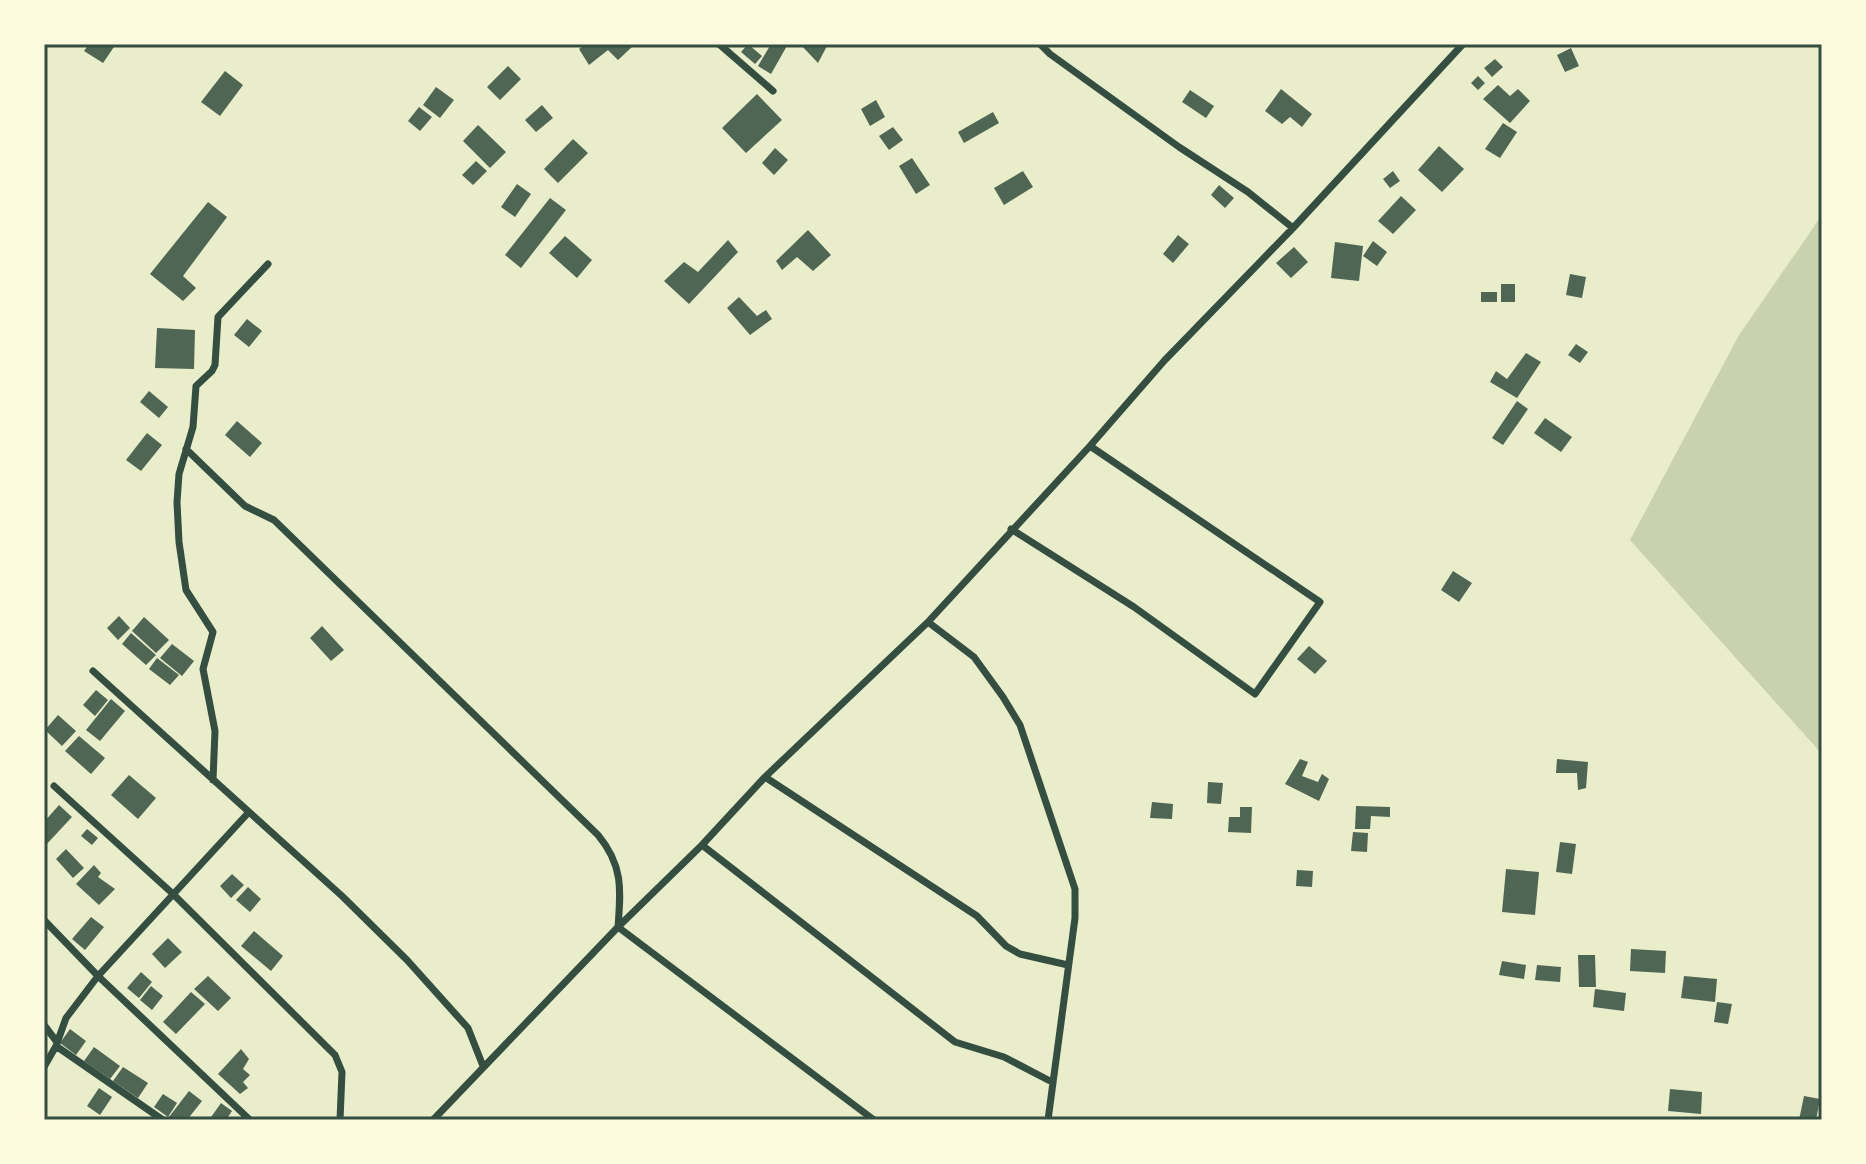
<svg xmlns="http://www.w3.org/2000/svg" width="1866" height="1164" font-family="'Golos Text',sans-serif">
  <rect width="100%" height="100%" fill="#e9edc9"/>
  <path fill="#cad2ad" d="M1822,215V754L1630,540L1739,335Z"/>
  <path fill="#4f6655" d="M89,44H116L103,63L84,51Z
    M586,44H629L632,47L618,60L608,50L589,65L579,49Z
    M748,44L762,56L755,64L741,52Z
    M771,44H788L771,74L758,66Z
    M800,44H825L827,46L818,63Z
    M1571,48L1579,66L1565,72L1557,55Z
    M1495,59L1503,67L1492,77L1484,68Z
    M508,66L521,79L500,100L487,87Z
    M225,71L243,85L220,116L201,102Z
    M1478,76L1485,83L1478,90L1471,83Z
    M1498,85L1510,96L1518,89L1530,101L1510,123L1483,99Z
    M436,87L454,100L440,118L423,105Z
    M1281,89L1312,114L1302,127L1290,117L1282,124L1265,111Z
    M1190,90L1214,106L1206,118L1182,102Z
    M757,94L782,120L746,153L722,128Z
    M876,100L885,117L870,126L861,109Z
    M542,105L553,118L536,132L525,120Z
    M419,107L432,117L420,131L408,121Z
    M993,112L999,123L964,143L958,132Z
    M1503,123L1517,132L1500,158L1485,149Z
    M478,125L506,152L490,168L463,141Z
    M893,127L903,140L889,150L879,136Z
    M573,139L588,153L558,183L544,169Z
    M1439,146L1464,169L1442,192L1418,170Z
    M775,148L788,160L774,175L762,163Z
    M912,158L930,185L916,194L899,166Z
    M476,161L487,171L473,185L462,175Z
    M1023,171L1033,187L1004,205L994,188Z
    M1393,171L1400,181L1390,188L1383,179Z
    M517,184L531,194L515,217L501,207Z
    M1219,185L1234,198L1225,208L1211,195Z
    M1401,196L1416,210L1393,234L1378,221Z
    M550,198L566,210L521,268L505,255Z
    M208,202L227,217L183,276L196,288L183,301L150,274Z
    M808,230L831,255L813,271L797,257L782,270L776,261Z
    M1178,235L1189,244L1173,263L1163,254Z
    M565,236L592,260L577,278L549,253Z
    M728,240L738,252L689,304L664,281L684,262L698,272Z
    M1373,241L1387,252L1377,266L1363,256Z
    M1335,242L1363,246L1359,281L1331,278Z
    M1294,247L1308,262L1291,278L1276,263Z
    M1570,274L1586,277L1582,298L1566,295Z
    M1501,284H1515V302H1501Z
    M1481,292H1497V302H1481Z
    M739,297L757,316L766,310L772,319L750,335L727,308Z
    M247,319L262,331L249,347L234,335Z
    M157,328L195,330L194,369L155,368Z
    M1576,344L1588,352L1580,363L1568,355Z
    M1526,353L1541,362L1517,398L1490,382L1496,371L1507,379Z
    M149,391L168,407L159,418L140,402Z
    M1517,401L1528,409L1503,445L1492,438Z
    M1545,418L1572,437L1561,452L1534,433Z
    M237,421L262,443L250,457L225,435Z
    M147,433L162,445L141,471L126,460Z
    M1453,571L1472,583L1459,602L1441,590Z
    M119,616L130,628L118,640L107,628Z
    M144,617L169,640L156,653L132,631Z
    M322,626L344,650L331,661L310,638Z
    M131,633L156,655L146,665L122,644Z
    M172,644L194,661L182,676L160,658Z
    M1309,646L1327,661L1315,674L1297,659Z
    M157,658L179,675L170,685L149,669Z
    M96,690L108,700L95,716L83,705Z
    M111,699L125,711L100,741L86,730Z
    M58,715L76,731L62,746L45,730Z
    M79,736L105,758L91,774L65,751Z
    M1300,759L1308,762L1302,776L1318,782L1322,774L1329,779L1319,801L1285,784Z
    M1557,759L1588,762L1586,788L1578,790L1577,773H1556Z
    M129,775L156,798L138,819L111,795Z
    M1208,782L1223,783L1221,804L1207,803Z
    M1152,802L1173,804L1172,819L1150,818Z
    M59,805L72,817L44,847V822Z
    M1356,806L1390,807V817L1371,816L1370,829H1355Z
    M1240,807H1252L1251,833L1228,832L1229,817H1240Z
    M87,829L98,838L92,845L81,836Z
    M1353,832L1368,833L1367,852L1351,851Z
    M1560,842L1576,844L1572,874L1556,872Z
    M66,849L84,868L73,878L56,859Z
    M94,865L101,873L98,877L115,889L99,905L76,884Z
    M1506,869L1539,872L1535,915L1502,912Z
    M1297,870L1313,871L1312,887L1296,886Z
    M232,874L244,885L231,898L220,886Z
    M248,887L261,899L250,912L236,900Z
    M91,917L104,927L85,950L72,939Z
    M254,931L283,956L271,971L241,946Z
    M168,938L182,952L165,968L152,954Z
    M1631,949L1666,951L1665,973L1630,971Z
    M1578,955H1595L1596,987H1579Z
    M1502,961L1526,965L1524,979L1499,975Z
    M1537,965L1561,967L1560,982L1535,980Z
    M141,972L152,982L139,998L127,988Z
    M208,976L231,998L218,1011L194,989Z
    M1684,976L1717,979L1715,1002L1681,998Z
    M151,986L163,996L152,1010L140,1000Z
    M1595,989L1626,993L1624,1011L1593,1007Z
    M191,992L205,1004L176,1034L163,1022Z
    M1717,1002L1732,1004L1728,1024L1714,1022Z
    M70,1029L86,1041L76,1055L60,1043Z
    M94,1047L120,1066L110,1079L84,1061Z
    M241,1049L249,1059L243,1069L250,1075L243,1082L248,1088L240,1094L218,1074Z
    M123,1067L148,1083L138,1098L113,1081Z
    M99,1088L112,1097L100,1115L87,1106Z
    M1670,1089L1702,1092L1701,1114L1668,1111Z
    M189,1091L202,1101L187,1120H172L169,1117Z
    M163,1094L177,1103L168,1117L154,1107Z
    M1804,1096L1820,1099L1816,1120H1799Z
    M221,1103L232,1111L226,1120H209Z"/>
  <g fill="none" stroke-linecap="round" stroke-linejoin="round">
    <path stroke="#344e41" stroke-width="7" d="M719,44L773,91
      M1040,44L1050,54L1179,147L1248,192L1293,228
      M186,449L245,506L274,520L598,835C623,865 621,889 618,927L874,1120
      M1011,529L1134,607L1255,694L1320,602L1090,446
      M928,622L974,657L1003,697L1020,725L1075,889V918L1048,1120
      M93,671L342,896L407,960L468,1028L483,1066
      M765,777L977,916L1006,946L1020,954L1068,965
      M213,780L215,731L203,669L213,632L186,590L179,542L177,502L179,474L193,427L196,386L212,371L215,365L218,317L268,264
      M54,786L172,893L335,1055L342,1072L340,1120
      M702,845L955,1042L1004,1057L1052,1082
      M44,920L98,976L250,1120
      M44,1025L57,1042
      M56,1046L163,1120
      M44,1067L56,1046L66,1018L98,976L249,812
      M433,1120L618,927L702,845L765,777L928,622L1090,446L1164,361L1293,228L1463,44"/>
  </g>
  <rect width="1866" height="1164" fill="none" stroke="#fefae0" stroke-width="92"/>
  <rect x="46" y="46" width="1774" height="1072" fill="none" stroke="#344e41" stroke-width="3"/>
</svg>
